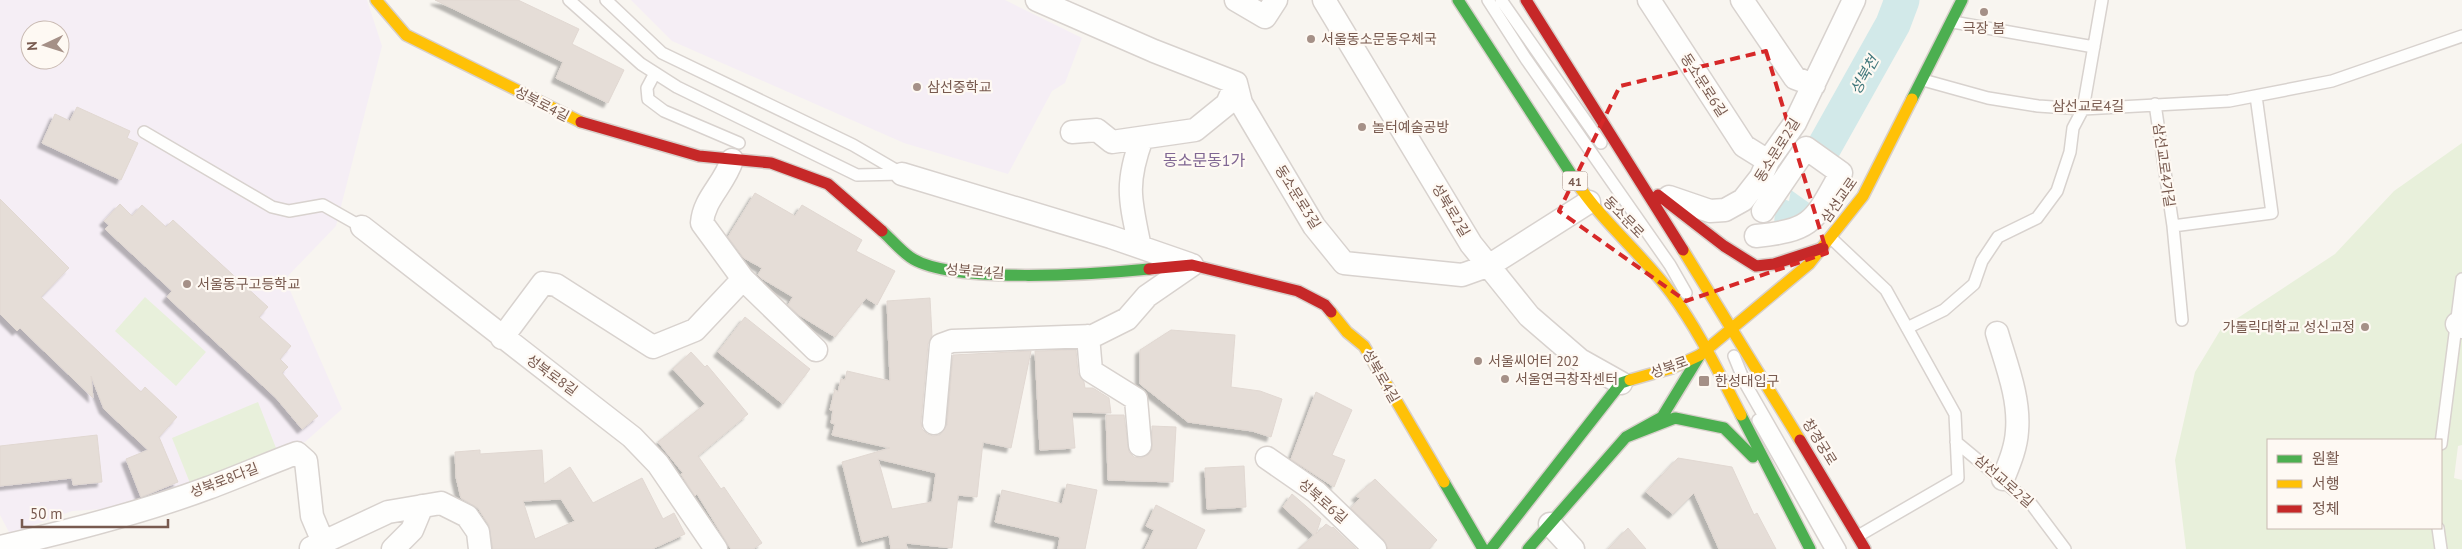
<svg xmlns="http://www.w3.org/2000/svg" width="2462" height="549" font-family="'PT Sans','Noto Sans KR',sans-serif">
  <defs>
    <filter id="shadow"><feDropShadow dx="-4.5" dy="4.5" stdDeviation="1" flood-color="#0004"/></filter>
  </defs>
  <rect width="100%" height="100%" fill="#f8f5f0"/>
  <path fill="#f5eef5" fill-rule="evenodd" d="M0,0H367L382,46L336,226L285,279L342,409L305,442L134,507L72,511L10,534L0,515ZM30,30H60V60H30Z
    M631,0H1005L1082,38L1065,83L1052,91L1008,174L904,143L672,41Z"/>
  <path fill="#e8f0db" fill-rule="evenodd" d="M2462,143V445L2458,446L2454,478L2462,480V549H2186L2175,460L2195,372L2221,329L2335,254L2394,191ZM2268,440H2441V528H2268Z
    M145,297L206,352L176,386L115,331Z
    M258,402L276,448L190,483L172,438Z"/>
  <path fill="#d2e9e9" d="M1791,190L1812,205L1796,217L1790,218L1788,224H1774L1775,212L1781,198L1789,201Z"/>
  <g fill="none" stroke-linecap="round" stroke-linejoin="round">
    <path stroke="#d2e9e9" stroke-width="35" d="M1823,149L1893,24L1902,0"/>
  </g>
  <path fill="#e5ddd7" stroke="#e1d8d2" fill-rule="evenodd" filter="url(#shadow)" d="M435,0H518L579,29L572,44L624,70L608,103L556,78L563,62Z
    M77,107L130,131L127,138L138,143L121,180L42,143L55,114L70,121Z
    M755,193L795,216L802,205L862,240L856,251L895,271L877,305L866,298L835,337L799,315L788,305L793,297L761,278L758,275L762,268L744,258L728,237Z
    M0,199L69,268L41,297L141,392L145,387L177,417L159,437L178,482L141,497L126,459L148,450L104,409L91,376L93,398L20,328L17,331L0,314Z
    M120,204L132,216L142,205L166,227L173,220L268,307L259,317L291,346L280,359L288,367L282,373L318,416L302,429L276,398L167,297L172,291L105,229L109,225L104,221Z
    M930,298L932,336L928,344L921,422L922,429L927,434L933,436L940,435L947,425L953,355L1031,351L1011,448L983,442L977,497L958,495L952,548L906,543L907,549H891L889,535L862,542L842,462L890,448L832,435L835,424L831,423L833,410H830L835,389L838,392L841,379L845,380L847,371L890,381L887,301ZM878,459L936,473L932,502L892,509Z
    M745,317L810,369L783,404L718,352Z
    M1171,330L1235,335L1231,387L1260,391L1282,399L1271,437L1252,431L1188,422L1140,384V350Z
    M1076,350L1078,373L1084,382L1085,388H1093L1109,398L1111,413L1072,412L1075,448L1040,450L1035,351Z
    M691,352L705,367L707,365L748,414L698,456L721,489L724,487L762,543L753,549H731L697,494L695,496L681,474L683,473L658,442L705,404L673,369Z
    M1316,392L1352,410L1332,455L1345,460L1334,487L1291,459Z
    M1106,415H1124L1129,452L1134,457L1141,458L1148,455L1152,450V426L1176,427L1173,482L1108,480Z
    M97,435L102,482L73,485L72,478L0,486V446Z
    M480,450V454L542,450L544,484L570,467L593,503L642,478L663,519L674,513L685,534L652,549H493L489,525L478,508L461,498L456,477L455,452ZM561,499L575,521L535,539L523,501Z
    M1678,458L1732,467L1754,515L1757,513L1776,549H1719L1694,493L1673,514L1646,492Z
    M1244,466L1246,507L1207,509L1205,468Z
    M1375,479L1437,540L1429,549H1388L1384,540L1351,508L1360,498L1356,496Z
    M1067,484L1097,490L1085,549H1058L1060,537L995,522L1002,490L1062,504Z
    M1292,494L1321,519L1316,534L1326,524L1332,528L1333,527L1356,549H1299L1314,535L1283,507Z
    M1156,505L1205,530L1196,549H1145L1154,530L1146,526Z
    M1628,528L1646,549H1608Z"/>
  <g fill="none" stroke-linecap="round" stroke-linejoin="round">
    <g stroke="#d8d2ce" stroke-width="14">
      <path id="lane" d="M569,0L641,64L677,87L857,175L902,174
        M606,0L662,53L853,145L901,173
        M1488,0L1526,59L1670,265L1686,293
        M1501,0L1601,143
        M1953,22L2094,47
        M655,73L647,88L648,99L664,111L739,143
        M1923,80L1988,98L2038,106L2083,109L2229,101L2332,81L2462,36
        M2155,104L2173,226L2182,320
        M144,132L272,207L289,211L323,205L362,227
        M2173,226L2272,213L2256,96
        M1831,238L1886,290L1955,414L1958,478L1858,536
        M1907,328L1944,310L1974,284L1982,261L1998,237L2037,218L2057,191L2070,152L2073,128L2083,109L2102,0
        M1734,356L1745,383L1840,549
        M1758,420L1831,549
        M1956,442L2032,505L2065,549
        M2441,444L2462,279
        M2438,528L2441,549"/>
    </g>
    <g stroke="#d8d2ce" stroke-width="25">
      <path id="street" d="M1037,0L1154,51L1236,83
        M1236,0L1265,17L1276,0
        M1324,0L1471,244L1529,316L1580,360L1621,383
        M1649,0L1744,146L1768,161
        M1742,0L1795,78L1814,85
        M1236,83L1241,103L1314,226L1344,263L1462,275L1490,265L1589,202
        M1072,132L1097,130L1112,142L1195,130L1227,104L1236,83
        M732,160C724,185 704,198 702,223L743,279L816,350
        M902,174L1111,237L1189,264
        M1669,197L1710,211L1725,210L1743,200L1761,177L1768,161L1795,123L1854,0
        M362,227L632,437L658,464L716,549
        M1756,236C1814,230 1814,221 1841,173L1806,148L1763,211
        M1140,247C1130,200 1125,184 1142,138
        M2457,324L2462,327
        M1997,333C2006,364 2020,398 2017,431C2016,448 2009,464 2003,479
        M1088,336L1091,371L1136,399L1140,445
        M502,338L543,283L556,285L653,347L695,330L743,279
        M934,423L941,345L952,341L1093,336L1127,319L1147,296L1192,265
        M1267,458L1316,492L1375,549
        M1550,524L1573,549
        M0,547C70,531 141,513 208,488C238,477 267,464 297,453L306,461L312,516L323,542
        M311,548L388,512L441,503L467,516L478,532L480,549
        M393,549L412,530L422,506"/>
    </g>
    <g stroke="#d8d0cb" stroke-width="14">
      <path id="fast" d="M1458,0L1575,180
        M1912,99L1962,0
        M882,231C891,239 900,250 910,257C949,285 1099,274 1149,269
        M1741,415L1810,549
        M1626,437L1675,418L1724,428L1753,457
        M1444,482L1483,549
        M1491,549L1621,383L1630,380
        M1528,549L1626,437L1662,417L1700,355"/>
    </g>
    <g stroke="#d8d0cb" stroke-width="14">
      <path id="slow" d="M376,0L406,35L581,122
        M1575,180C1602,222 1641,253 1671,293C1699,331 1719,373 1741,415
        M1683,250L1800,440
        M1331,312L1347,332L1364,346L1444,482
        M1630,380L1672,368L1700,355L1809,264L1863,196L1912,99"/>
    </g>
    <g stroke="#d8d0cb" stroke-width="14">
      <path id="jam" d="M1526,0L1683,250
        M581,122L699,156L771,163L828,184L882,231
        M1658,195L1724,246L1756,266L1774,264L1823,248
        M1149,269L1192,265L1298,291L1325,305L1331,312
        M1800,440L1865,549"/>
    </g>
    <use href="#lane" stroke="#fefefd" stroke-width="11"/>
    <use href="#street" stroke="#fefefd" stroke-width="22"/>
    <use href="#fast" stroke="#4caf50" stroke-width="11"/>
    <use href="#slow" stroke="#ffc107" stroke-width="11"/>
    <use href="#jam" stroke="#c62828" stroke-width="11"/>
  </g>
  <path fill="none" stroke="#d62828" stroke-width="4" stroke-dasharray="10 6" stroke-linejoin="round" d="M1766,51L1827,253L1686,301L1559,211L1620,86Z"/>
  <g fill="#a59087" stroke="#fef9f3" stroke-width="2">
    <circle cx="1984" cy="12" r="5"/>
    <circle cx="1311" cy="39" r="5"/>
    <circle cx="917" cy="87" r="5"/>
    <circle cx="1362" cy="127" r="5"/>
    <circle cx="187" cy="284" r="5"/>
    <circle cx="2365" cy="327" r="5"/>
    <circle cx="1478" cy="361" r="5"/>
    <circle cx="1505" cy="379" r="5"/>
    <rect x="1698" y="375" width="12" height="12" rx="2.5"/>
  </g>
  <g text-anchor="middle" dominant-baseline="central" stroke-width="4.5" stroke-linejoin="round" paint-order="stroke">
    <rect fill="#fef9f3" stroke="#a08a80" stroke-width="1" x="1562.5" y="171.5" width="25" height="19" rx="4"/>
    <g font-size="12" font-weight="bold" fill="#785a4f">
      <text x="1575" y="181">41</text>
    </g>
    <g font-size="14" fill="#785a4f" stroke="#fef9f3" text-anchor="start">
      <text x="1984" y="28" text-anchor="middle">극장 봄</text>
      <text x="1321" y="39">서울동소문동우체국</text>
      <text x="927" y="87">삼선중학교</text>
      <text x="1372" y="127">놀터예술공방</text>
      <text x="197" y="284">서울동구고등학교</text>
      <text x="2355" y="327" text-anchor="end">가톨릭대학교 성신교정</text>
      <text x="1488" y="361">서울씨어터 202</text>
      <text x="1515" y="379">서울연극창작센터</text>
      <text x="1715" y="381">한성대입구</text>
    </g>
    <g font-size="14" fill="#785a4f" stroke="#fef9f3">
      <text transform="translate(1704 85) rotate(57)">동소문로6길</text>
      <text transform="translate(542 104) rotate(27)">성북로4길</text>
      <text x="2088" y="106">삼선교로4길</text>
      <text transform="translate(1777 150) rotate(-58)">동소문로2길</text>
      <text transform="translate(2164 165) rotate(82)">삼선교로4가길</text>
      <text transform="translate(1298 197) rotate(58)">동소문로3길</text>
      <text transform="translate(1839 200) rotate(-55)">삼선교로</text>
      <text transform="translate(1451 210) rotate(59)">성북로2길</text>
      <text transform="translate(1624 217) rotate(46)">동소문로</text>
      <text transform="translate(975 271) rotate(4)">성북로4길</text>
      <text transform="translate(1669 367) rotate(-20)">성북로</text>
      <text transform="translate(552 375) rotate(36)">성북로8길</text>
      <text transform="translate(1381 376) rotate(60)">성북로4길</text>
      <text transform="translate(1820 442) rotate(58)">창경궁로</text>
      <text transform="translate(224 480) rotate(-21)">성북로8다길</text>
      <text transform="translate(2004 481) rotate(41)">삼선교로2길</text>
      <text transform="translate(1323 501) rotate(41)">성북로6길</text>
    </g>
    <g font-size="15" font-style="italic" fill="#42787c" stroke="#fef9f3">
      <text transform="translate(1864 75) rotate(-61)">성북천</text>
    </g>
    <g font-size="16" fill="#806793" stroke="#fef9f3">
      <text x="1204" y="160">동소문동1가</text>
    </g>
  </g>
  <rect x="2267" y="439" width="175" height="90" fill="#fef9f3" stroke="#c8b9b1"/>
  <rect x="2277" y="455" width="25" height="8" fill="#4caf50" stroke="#c8b9b1"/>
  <text x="2312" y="464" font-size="15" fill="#785a4f">원활</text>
  <rect x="2277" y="480" width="25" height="8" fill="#ffc107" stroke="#c8b9b1"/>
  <text x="2312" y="489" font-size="15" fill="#785a4f">서행</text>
  <rect x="2277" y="505" width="25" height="8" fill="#c62828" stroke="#c8b9b1"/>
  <text x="2312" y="514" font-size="15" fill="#785a4f">정체</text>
  <g transform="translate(45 45) rotate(266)"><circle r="24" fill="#fef9f3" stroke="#c8b9b1"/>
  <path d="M0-4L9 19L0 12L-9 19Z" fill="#a59087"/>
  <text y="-8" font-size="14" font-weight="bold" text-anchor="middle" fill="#785a4f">N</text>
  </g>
  <path d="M22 519v8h146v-8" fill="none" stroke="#785a4f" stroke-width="2.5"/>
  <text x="30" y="519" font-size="15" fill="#785a4f" stroke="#fef9f3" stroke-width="4" paint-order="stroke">50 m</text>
</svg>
